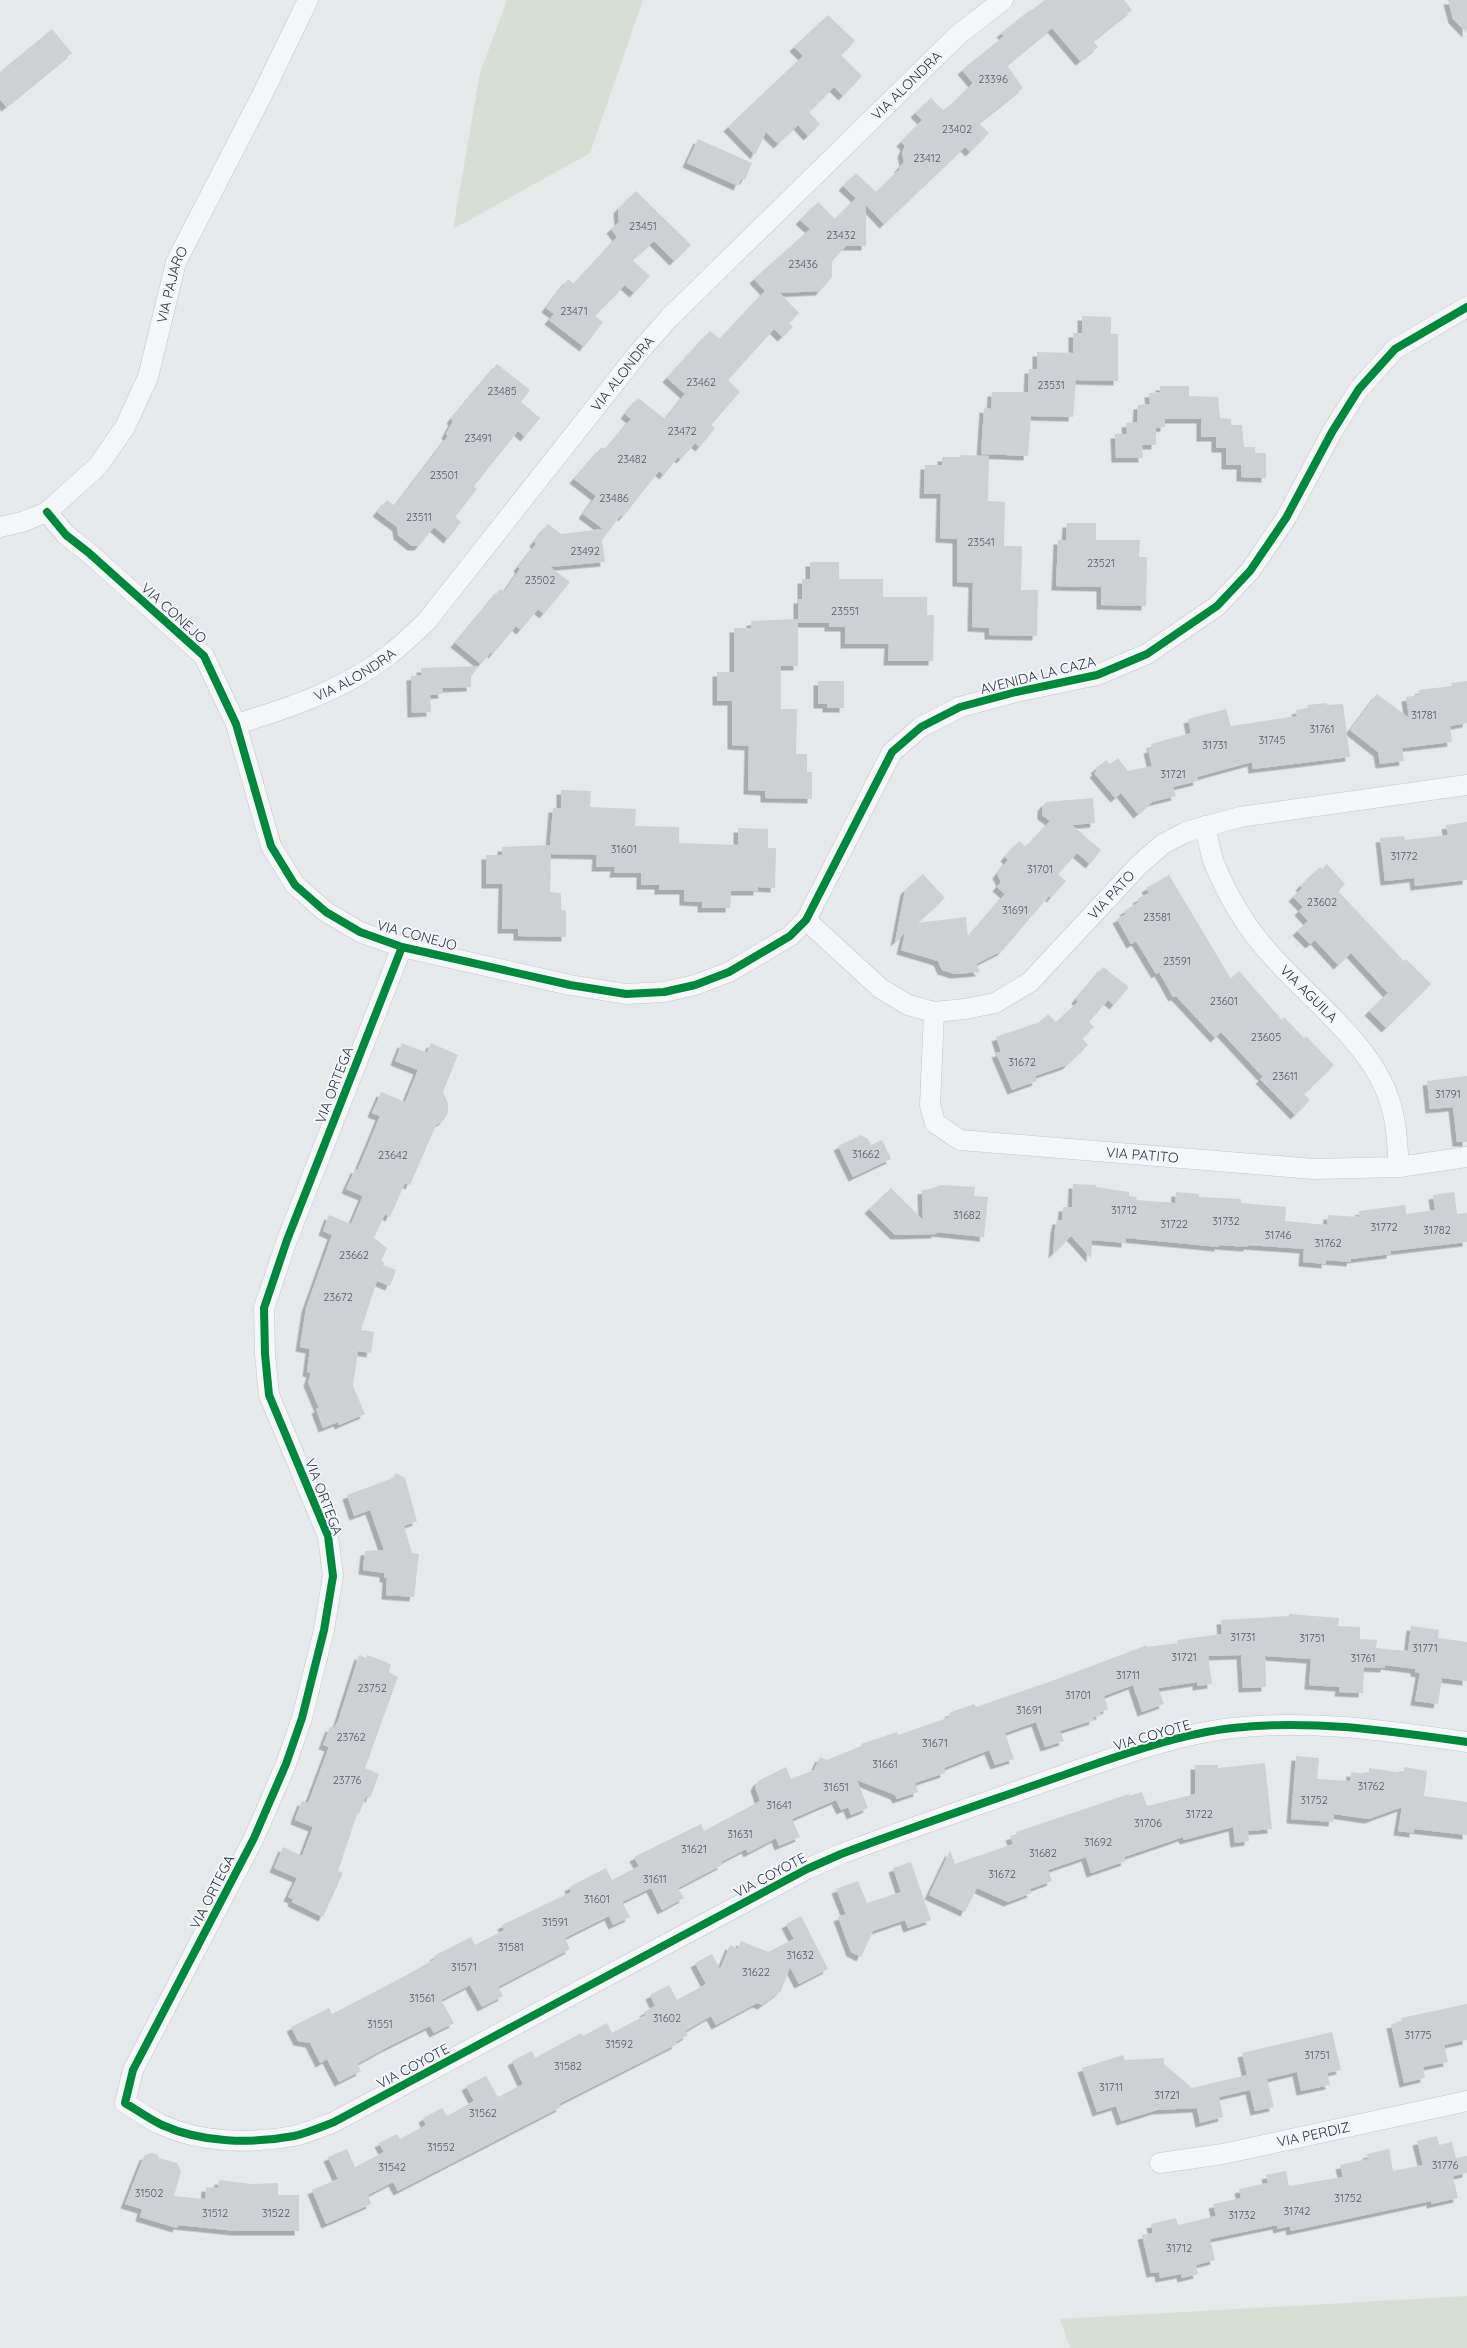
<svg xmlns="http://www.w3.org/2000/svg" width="1467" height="2348" font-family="Quicksand,sans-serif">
  <defs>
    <filter id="shadow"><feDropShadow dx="-4.5" dy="4.5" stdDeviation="0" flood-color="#0004"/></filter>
  </defs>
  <rect width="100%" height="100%" fill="#e6e8ea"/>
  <path fill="#d6ded6" d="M507,0H643L590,153L453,229L480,73Z
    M1467,2296V2348H1070L1060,2319Z"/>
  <path fill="#ced0d3" filter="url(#shadow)" d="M1045,0H1124L1132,10L1093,41L1098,47L1080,61L1052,28L1007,65L1023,88L979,123L989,133L970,152L965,147L884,224L866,205V246H846L832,261V277L820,291L780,293L799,313L789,323L793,327L782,337L774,329L728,380L740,392L711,425L715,428L700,447L695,443L681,459L678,457L664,475L659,471L623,517L621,515L602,540L605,562L550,567L570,582L544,614L538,609L521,630L516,626L493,654L491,652L481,664L455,643L500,589L504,592L520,569L518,567L536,544L534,542L548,524L561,534L603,529L583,514L596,496L574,479L601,448H607L631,419L625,414L638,398L665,419L685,394L667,378L710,331L720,339L765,291L754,279L810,229L800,220L818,202L835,219L856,198L843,186L856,173L876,192L900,169L899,168L904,162L902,153L905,146L901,142L922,120L915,113L931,98L943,110L953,103L973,83L962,70L1004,36L1001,33L1030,10L1031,11Z
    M1448,0H1467V33L1453,19Z
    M828,15L855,41L841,55L862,76L843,96L834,87L809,112L820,124L808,136L798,125L778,144L766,132L755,155L728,127L803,56L794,47Z
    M52,29L72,53L6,107L0,99V72Z
    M698,139L752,163L745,180L741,179L738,186L687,163Z
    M636,191L691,245L674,261L654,241L632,260L650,276L634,293L625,285L595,316L603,322L584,347L549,320L554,314L546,308L568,279L574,284L617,237L611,229L619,222L618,209Z
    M1082,316L1111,317V334H1118V381L1076,380L1073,417L1031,416L1028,456L981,454L984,408L991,409L992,392H1028L1029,369H1037V352L1073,353V333H1082Z
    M497,364L530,390L521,402L540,418L525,437L518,431L474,486L477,489L455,517L461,522L448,539L434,527L419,546H412L398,535L397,527L377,512L387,500L395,506L448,436L446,434L453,421L451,419Z
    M1160,386H1189V396L1218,397L1220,418L1231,419V425H1242L1244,447H1255V453H1266V478L1241,477V465H1226V448H1216V437H1201V419H1165V427L1156,428V445H1142L1143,458H1116L1115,434H1127L1126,423L1137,422L1138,405L1150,404L1149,393L1160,392Z
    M961,455L989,456L988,501L1005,502L1004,546H1022L1021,590H1038L1037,636L989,635V628L972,627L973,583L957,582V539L940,538L941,494H924L925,465H942V457H960Z
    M1067,523H1096V540H1140L1139,557H1147L1146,606L1101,605V587L1056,586L1058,540H1066Z
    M810,562H839V579H883V597H927V615H934L933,661H888L889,644H845V627H829V623H798V666H781V709H797L796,754H807V772H812V799L765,798V791L748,790L749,746L732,745V701H717V672H734V628H751V621L798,619V599H802V579H810Z
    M479,666L471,677V687L442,688L443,694L430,695L431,712L412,713L411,676L421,675V668Z
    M818,681H844V708H827V704H818Z
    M1467,681V723L1450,726L1452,742L1402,748L1404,761L1380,764L1378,752L1350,730L1377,694L1409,718L1406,697L1419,695V690L1452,686L1451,683Z
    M1327,703V705L1343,704L1350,757L1253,769L1252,762L1197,777L1198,781L1173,787L1176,796L1152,802L1138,814L1121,793L1115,798L1094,773L1097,771L1095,769L1106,760L1110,764L1118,758L1128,771L1152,766L1148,749L1152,748L1151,744L1191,733L1188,719L1226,709L1231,726L1297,716L1296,710L1308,708L1307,705Z
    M561,790L591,791L590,807L636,809L635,826L679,827V843L738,845V828L768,829V848H776L775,888L758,887V891H731L730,908H702V902L684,901V890H659V885H641V873H614L615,867H596L597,855L551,854L550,892L561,893V910L566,911V937L518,936V929H502L503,884H486V855H502V847L550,845L553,808H561Z
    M1093,798L1095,823L1072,825L1101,850L1090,864L1077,853L1058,874L1066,881L1051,898L1049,896L1002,951L976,964L980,972L955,974L942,970L938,961L901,950L905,933L895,942L905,890L923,874L945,898L917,923L966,917L968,937L1005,894L997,887L1001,882L997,874L1008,860L1005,857L1019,841L1026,847L1050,821L1042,815V807L1046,802Z
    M1467,822V880L1415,886L1414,878L1385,881L1380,838L1404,836L1405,840L1448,835L1446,825Z
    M1327,864L1345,884L1338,891L1404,961L1406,959L1431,984L1386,1028L1369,1011L1388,993L1351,953L1338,965L1315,940L1310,944L1297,931L1308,921L1299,911L1303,907L1293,897L1302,888L1300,886L1320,867L1322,869Z
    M1169,875L1231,979L1239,971L1282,1020L1284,1017L1304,1038L1306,1036L1334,1065L1304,1094L1310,1100L1295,1115L1260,1079L1263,1077L1221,1032L1215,1038L1176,996L1173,997L1159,972L1156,974L1136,941L1131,944L1117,919L1126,914L1124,911L1139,902L1137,899L1149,893L1146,888Z
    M1103,967L1129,987L1114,1005L1108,1000L1089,1022L1094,1027L1082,1038L1088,1045L1067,1065L1035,1076L1037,1081L1012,1090L996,1053L1001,1052L996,1037L1040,1022L1048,1014L1056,1022L1078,1002L1076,999Z
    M402,1043L427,1053L431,1043L458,1055L443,1092L448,1104V1112L444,1120L436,1125L410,1185L405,1183L390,1217L385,1214L374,1238L387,1248L381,1261L384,1262L383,1265L396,1270L390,1286L377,1281L361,1330L374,1332L371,1353L358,1351L353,1386L365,1414L339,1425L338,1422L323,1428L316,1409L319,1408L308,1382L311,1373L307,1372L310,1349L300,1347L306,1308L332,1235L323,1231L329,1215L351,1224L363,1196L346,1189L355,1169H358L380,1116L372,1113L381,1092L405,1102L418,1070L395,1061Z
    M1467,1076V1142H1457L1453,1107L1430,1109L1427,1081Z
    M861,1135L868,1139L871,1145L882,1140L891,1159L853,1177L838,1146Z
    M1073,1184L1096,1185V1187L1129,1192V1196L1137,1197L1136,1200L1175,1203L1176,1192L1199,1194V1197L1241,1199V1203L1286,1207L1285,1221L1327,1225L1328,1215L1360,1217L1359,1211L1405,1205L1406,1214L1435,1210L1433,1195L1454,1192L1457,1214L1467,1213V1242L1391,1251V1254L1351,1259V1262L1326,1260V1264L1303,1262L1304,1249L1248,1245V1247L1219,1245V1247L1126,1238V1243L1092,1240L1091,1258L1071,1236L1053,1254L1055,1229L1057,1220H1062L1063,1207H1072Z
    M941,1185L975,1187L974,1196L988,1197L984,1237L935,1232L937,1234L895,1235L869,1209L891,1188L923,1220L922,1190L930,1189Z
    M396,1473L405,1478L417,1521L404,1526L412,1553L419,1554L414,1597L386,1595L387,1578H384V1573L363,1570L365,1551L384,1550L370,1510L354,1516L347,1495L393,1478Z
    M1289,1614L1339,1618L1338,1626L1360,1627V1639L1377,1640L1376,1648L1394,1650L1408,1651L1411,1626L1439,1630L1438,1638L1467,1642V1681L1442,1678L1438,1704L1415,1701L1420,1673L1415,1672V1669L1385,1665V1668L1364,1667L1363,1693L1339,1692L1340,1687L1309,1685L1311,1659L1265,1656L1266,1687L1243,1688L1241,1655L1208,1656L1212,1684L1197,1686V1682L1158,1688L1164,1704L1142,1712L1133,1685L1104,1696L1108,1709L1100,1712L1101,1715L1093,1717L1094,1720L1060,1731L1064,1741L1045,1747L1036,1722L1005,1733L1014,1759L995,1765L989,1750L944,1768L945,1773L915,1783L918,1792L897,1799L895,1795L857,1780L868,1808L851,1815L848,1807L841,1810L836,1800L792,1819L800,1837L779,1846L776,1838L748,1853L746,1849L721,1862L722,1865L678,1888L684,1898L662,1910L651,1888L622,1902L630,1917L613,1925L609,1916L565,1938L570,1949L498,1987L503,1996L482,2007L470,1985L441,2000L454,2023L434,2033L430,2026L384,2049L357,2064L361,2071L339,2082L327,2059L320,2063L310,2043L298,2041L291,2027L329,2008L332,2014L403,1977L435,1959L434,1956L471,1937L475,1945L504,1930L502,1925L571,1892L569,1887L606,1868L612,1880L639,1866L634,1857L701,1824L704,1831L760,1801L755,1787L758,1781L786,1767L791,1779L814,1770L820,1757L827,1760L861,1746V1744L897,1732L898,1735L950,1717L949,1713L974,1704L976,1707L1049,1682L1147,1645V1647L1178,1643L1177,1640L1222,1634L1221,1620L1289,1616Z
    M359,1655L366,1658L367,1655L386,1662L391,1665L389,1672L398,1677L365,1768L379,1774L370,1798L366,1796L359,1814H357L338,1871L343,1873L323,1917L292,1902L293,1899L288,1897L297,1878L274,1868L283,1847L302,1856L313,1827L295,1820L296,1816L302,1801L308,1803L329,1747L323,1745L330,1727L334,1728L338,1721Z
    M1296,1756L1319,1758L1317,1779L1350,1781L1351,1772L1369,1774V1768L1403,1773L1404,1767L1427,1771L1424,1796L1467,1802V1835L1414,1829V1833L1398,1831L1402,1807L1369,1819L1334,1814L1333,1822L1291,1819Z
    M1265,1763L1272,1829L1248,1831L1249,1841L1235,1843L1233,1827L1184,1840L1183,1837L1124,1857L1126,1861L1091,1873L1086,1857L1048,1870L1052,1881L1030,1889L1032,1893L1008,1902L977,1888L965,1912L929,1895L950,1851L955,1864L1013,1844L1010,1836L1017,1834L1016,1832L1129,1794V1796L1142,1792L1147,1806L1195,1794V1765H1218V1768Z
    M911,1862L931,1920L908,1928L905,1920L873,1931L861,1957L851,1952L838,1917L846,1914L836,1889L858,1881L867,1903L901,1892L893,1868Z
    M801,1916L828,1969L799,1984L790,1967L781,1991L762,2005L757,2003L716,2025L711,2016L685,2031L688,2035L676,2042L677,2044L559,2104L561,2107L398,2191L393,2182L368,2195L371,2204L326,2224L312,2190L338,2179L328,2157L347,2149L355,2167L384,2152L379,2143L397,2134L400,2139L426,2125L423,2118L442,2108L447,2116L474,2101L466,2086L486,2076L498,2097L523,2084L512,2061L532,2051L535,2058L581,2033L583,2036L607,2023L612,2033L646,2015L644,2012L655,2006L650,1995L669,1985L677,2000L706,1984L695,1963L712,1954L720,1969L730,1945L738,1949L741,1941L768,1952L794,1939L786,1924Z
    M1467,2004V2040L1444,2045L1448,2062L1423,2067L1425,2078L1404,2083L1391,2024L1402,2022L1401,2018Z
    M1332,2032L1341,2070L1327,2073L1330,2085L1301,2091L1297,2072L1267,2079L1274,2107L1255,2111L1250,2090L1219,2097L1223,2117L1200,2123L1197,2108L1157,2110L1121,2121L1116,2106L1097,2112L1082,2068L1123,2055L1125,2060L1164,2058V2064L1192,2088L1247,2075L1242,2053Z
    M1437,2136L1439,2145L1452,2142L1456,2158L1467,2156V2173L1453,2176L1458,2198L1431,2204V2201L1291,2231L1290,2226L1278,2229L1277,2225L1210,2239L1215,2260L1196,2265L1198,2274L1182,2278L1181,2274L1160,2278L1159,2272L1151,2273L1142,2235L1153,2233L1151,2224L1176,2218L1178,2225L1216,2216L1213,2204L1241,2198L1239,2189L1268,2183L1266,2175L1286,2171L1289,2186L1343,2177L1340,2165L1368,2159L1367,2154L1389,2149L1393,2171L1423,2165L1417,2141Z
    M151,2153L158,2155L159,2158L177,2163L181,2171L174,2196L205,2199L206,2187L218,2188L219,2180L252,2184L278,2183V2195H299V2231H236L178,2225L177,2228L140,2217L142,2209L125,2204L144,2156Z"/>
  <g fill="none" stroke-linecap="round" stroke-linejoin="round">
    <g stroke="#c4c6c8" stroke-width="21">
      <g id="minor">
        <path d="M47,512L66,535L89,553L204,656L236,724L271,846L295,885L326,912L360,932L402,947L570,985L626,994L664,992L695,985L729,972L790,936L806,920L892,752L921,727L960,707L1016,692L1097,675L1147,654L1217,606L1250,571L1286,518L1332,432L1359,389L1395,349L1467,307"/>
        <path id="s1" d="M0,527L22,522L47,512L98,466L125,427L148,377L176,262L263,93L308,0"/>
        <path id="s2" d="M236,724C290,708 343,690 389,655C402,645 414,633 426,622L639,352L669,318L958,35L1003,0"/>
        <path id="s3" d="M1205,826C1208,838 1210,851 1214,863C1228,897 1247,929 1272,956C1310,999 1371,1044 1389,1099C1397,1121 1397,1144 1399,1167"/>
        <path id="s4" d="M806,920L880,988L908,1005L934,1012L965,1009L995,1003L1030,982L1139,865L1163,844L1186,832L1240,817L1467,785"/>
        <path d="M402,947L287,1240L264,1308L265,1354L269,1395L328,1536L333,1576L324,1630L302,1718L286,1764L254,1838L133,2070L125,2103C137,2110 149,2119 162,2125C202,2143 251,2144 294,2136C307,2133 321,2127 334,2122L807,1869L841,1854C912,1827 984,1803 1055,1778C1110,1759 1176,1734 1233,1728C1312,1719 1389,1731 1467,1742"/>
        <path id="s5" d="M934,1012L930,1105L935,1123L960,1140L1314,1169L1399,1167L1467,1157"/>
        <path id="s6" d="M1160,2163L1223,2154L1467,2101"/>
      </g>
    </g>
    <use href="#minor" stroke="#f5f6f7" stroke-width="20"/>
    <g stroke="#f4f6f9" stroke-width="11">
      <path id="cycleway" d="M47,512L66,535L89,553L204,656L236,724L271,846L295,885L326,912L360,932L402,947L570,985L626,994L664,992L695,985L729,972L790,936L806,920L892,752L921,727L960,707L1016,692L1097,675L1147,654L1217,606L1250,571L1286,518L1332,432L1359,389L1395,349L1467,307
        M402,947L287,1240L264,1308L265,1354L269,1395L328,1536L333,1576L324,1630L302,1718L286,1764L254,1838L133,2070L125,2103C137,2110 149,2119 162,2125C202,2143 251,2144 294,2136C307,2133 321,2127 334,2122L807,1869L841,1854C912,1827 984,1803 1055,1778C1110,1759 1176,1734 1233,1728C1312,1719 1389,1731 1467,1742"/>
    </g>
    <use href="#cycleway" stroke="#00873e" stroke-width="8"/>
  </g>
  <g text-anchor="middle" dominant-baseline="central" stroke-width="4" stroke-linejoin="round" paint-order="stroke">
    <g font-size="11" fill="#545c69">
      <text x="993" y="79">23396</text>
      <text x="957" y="129">23402</text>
      <text x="927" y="158">23412</text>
      <text x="643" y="226">23451</text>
      <text x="841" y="235">23432</text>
      <text x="803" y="264">23436</text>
      <text x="574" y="311">23471</text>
      <text x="701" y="382">23462</text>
      <text x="1051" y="385">23531</text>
      <text x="502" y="391">23485</text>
      <text x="682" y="431">23472</text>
      <text x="478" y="438">23491</text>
      <text x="632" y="459">23482</text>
      <text x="444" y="475">23501</text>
      <text x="614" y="498">23486</text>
      <text x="419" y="517">23511</text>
      <text x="981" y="542">23541</text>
      <text x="585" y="551">23492</text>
      <text x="1101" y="563">23521</text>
      <text x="540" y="580">23502</text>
      <text x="845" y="611">23551</text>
      <text x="1424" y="715">31781</text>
      <text x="1322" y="729">31761</text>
      <text x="1272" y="740">31745</text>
      <text x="1215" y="745">31731</text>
      <text x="1173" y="774">31721</text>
      <text x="624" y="849">31601</text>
      <text x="1404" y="856">31772</text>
      <text x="1040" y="869">31701</text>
      <text x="1322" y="902">23602</text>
      <text x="1015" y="910">31691</text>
      <text x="1157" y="917">23581</text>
      <text x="1177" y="961">23591</text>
      <text x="1224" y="1001">23601</text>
      <text x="1266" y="1037">23605</text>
      <text x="1022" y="1062">31672</text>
      <text x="1285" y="1076">23611</text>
      <text x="1448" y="1094">31791</text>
      <text x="866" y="1154">31662</text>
      <text x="393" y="1155">23642</text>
      <text x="1124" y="1210">31712</text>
      <text x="967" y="1215">31682</text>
      <text x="1226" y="1221">31732</text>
      <text x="1174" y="1224">31722</text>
      <text x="1384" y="1227">31772</text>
      <text x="1437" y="1230">31782</text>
      <text x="1278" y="1235">31746</text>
      <text x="1328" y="1243">31762</text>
      <text x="354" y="1255">23662</text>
      <text x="338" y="1297">23672</text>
      <text x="1243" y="1637">31731</text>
      <text x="1312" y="1638">31751</text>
      <text x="1425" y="1648">31771</text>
      <text x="1184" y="1657">31721</text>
      <text x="1363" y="1658">31761</text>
      <text x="1128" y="1675">31711</text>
      <text x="372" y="1688">23752</text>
      <text x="1078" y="1695">31701</text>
      <text x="1029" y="1710">31691</text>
      <text x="351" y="1737">23762</text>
      <text x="935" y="1743">31671</text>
      <text x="885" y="1764">31661</text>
      <text x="347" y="1780">23776</text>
      <text x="1371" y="1786">31762</text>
      <text x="836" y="1787">31651</text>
      <text x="1314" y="1800">31752</text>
      <text x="779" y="1805">31641</text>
      <text x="1199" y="1814">31722</text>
      <text x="1148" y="1823">31706</text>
      <text x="740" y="1834">31631</text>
      <text x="1098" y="1842">31692</text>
      <text x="694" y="1849">31621</text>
      <text x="1043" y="1853">31682</text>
      <text x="1002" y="1874">31672</text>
      <text x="655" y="1879">31611</text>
      <text x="597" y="1899">31601</text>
      <text x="555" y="1922">31591</text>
      <text x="511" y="1947">31581</text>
      <text x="800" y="1955">31632</text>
      <text x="464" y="1967">31571</text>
      <text x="756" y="1972">31622</text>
      <text x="422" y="1998">31561</text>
      <text x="667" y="2018">31602</text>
      <text x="380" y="2024">31551</text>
      <text x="1418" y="2035">31775</text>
      <text x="619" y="2044">31592</text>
      <text x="1317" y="2055">31751</text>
      <text x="568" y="2066">31582</text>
      <text x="1111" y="2087">31711</text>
      <text x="1167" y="2095">31721</text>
      <text x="483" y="2113">31562</text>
      <text x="441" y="2147">31552</text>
      <text x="1445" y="2165">31776</text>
      <text x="392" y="2167">31542</text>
      <text x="149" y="2193">31502</text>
      <text x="1348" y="2198">31752</text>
      <text x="1297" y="2211">31742</text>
      <text x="215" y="2213">31512</text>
      <text x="276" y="2213">31522</text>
      <text x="1242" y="2215">31732</text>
      <text x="1179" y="2248">31712</text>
    </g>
    <g font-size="14" fill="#2b3445" stroke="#f4f6f9">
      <text stroke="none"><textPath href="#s2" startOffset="940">VIA ALONDRA</textPath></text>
      <text stroke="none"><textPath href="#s1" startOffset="316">VIA PAJARO</textPath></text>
      <text stroke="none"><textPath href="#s2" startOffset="535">VIA ALONDRA</textPath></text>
      <text transform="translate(174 613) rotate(42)">VIA CONEJO</text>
      <text stroke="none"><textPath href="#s2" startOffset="129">VIA ALONDRA</textPath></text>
      <text transform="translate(1038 675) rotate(-14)">AVENIDA LA CAZA</text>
      <text stroke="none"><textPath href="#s4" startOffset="382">VIA PATO</textPath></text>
      <text transform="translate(417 935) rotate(15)">VIA CONEJO</text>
      <text stroke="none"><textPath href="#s3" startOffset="201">VIA AGUILA</textPath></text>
      <text transform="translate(334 1085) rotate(-69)">VIA ORTEGA</text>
      <text stroke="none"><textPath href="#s5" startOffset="325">VIA PATITO</textPath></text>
      <text transform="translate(324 1497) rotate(69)">VIA ORTEGA</text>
      <text transform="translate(1152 1735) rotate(-16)">VIA COYOTE</text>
      <text transform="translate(770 1875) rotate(-28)">VIA COYOTE</text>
      <text transform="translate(212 1892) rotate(-63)">VIA ORTEGA</text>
      <text transform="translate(413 2066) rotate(-28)">VIA COYOTE</text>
      <text stroke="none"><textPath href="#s6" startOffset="156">VIA PERDIZ</textPath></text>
    </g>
  </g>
</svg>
